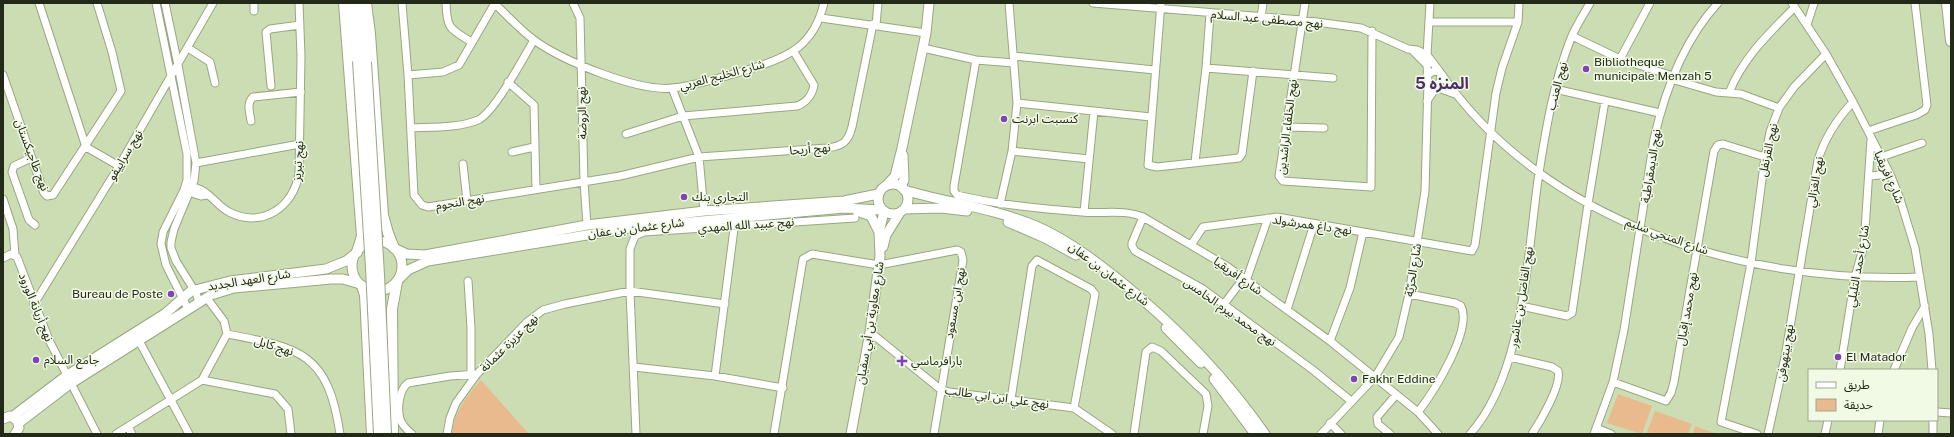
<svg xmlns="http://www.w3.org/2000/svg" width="1954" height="437" font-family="'Public Sans','Noto Sans Arabic',sans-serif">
  <rect width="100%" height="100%" fill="#ccddb3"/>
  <path fill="#e9ba8d" d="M481,380L529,434H452C454,412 467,396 481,380Z
    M1618,394L1652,406L1642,434L1607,423Z
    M1655,411L1692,424L1688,434H1652L1647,432Z
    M1695,426L1717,434H1693Z"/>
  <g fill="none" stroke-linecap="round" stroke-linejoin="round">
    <g stroke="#98a780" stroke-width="9">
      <path id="minor" d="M39,3L86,147
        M156,3L187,154V180L184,190L163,232L161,244L166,265L188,309
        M165,3L178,65L196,163L194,181L174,229L171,242V248L176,261L196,293L199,302
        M254,3V11
        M402,3L408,75L414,195L422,205L428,207L620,176L699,157L827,148C843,146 848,142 852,127L873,24
        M446,3C447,30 450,28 471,42
        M494,3C507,15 520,30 534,40C563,61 638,92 673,88C698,85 727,76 750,69C790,57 814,45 824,3
        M573,3L580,18L584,182L587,225
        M1093,3L1302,20L1361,28L1408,49L1417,50L1427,55L1440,72L1441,80L1427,101
        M1161,3L1148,165L1157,167L1239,158L1242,154L1253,71
        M1305,3L1279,176L1283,181L1371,187L1372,31
        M1792,3L1826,54L1853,102L1890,174L1900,199L1915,248L1929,334L1932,370
        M821,18L926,33
        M1261,18L1263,3
        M1429,22H1518
        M876,25L878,3
        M1807,25L1814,3
        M1572,36L1620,59L1673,76
        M188,48L210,62L215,83
        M923,48L976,60L1014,63
        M1013,56L1155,70
        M1429,58L1427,55L1430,3
        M1620,59L1650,3
        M976,60L954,186V191L957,195C998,205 1040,209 1082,212C1102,214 1124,209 1143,217L1228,267L1330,341L1418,412L1438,434
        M1206,68L1333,78
        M3,75L44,193L47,196L53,195L121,91L112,52L97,3
        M408,75L443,72L459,65L495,3
        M1427,75L1434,71L1440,72C1543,223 1744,284 1920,277
        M1671,79L1716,92L1741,94L1779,108
        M508,82L534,105L536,189
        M271,86L266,32L270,29L300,25
        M1433,86L1455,94
        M672,88L699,157L704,211
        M1555,89L1660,113
        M1729,93C1742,59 1769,33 1795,7
        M1017,103L1151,117
        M251,121C250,113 246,104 253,97L301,92
        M1286,127L1324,128
        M411,128C430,127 460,128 478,120C495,112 523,58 534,40
        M1868,131L1916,115L1925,110L1927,105L1915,3
        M626,134L683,116L797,106C807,102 812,96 814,85L794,52
        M86,147L119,166
        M1012,151L1089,159
        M512,152L534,147
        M1881,157L1922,143
        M31,158L14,166L12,172L29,220L35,225
        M1195,162L1206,68L1210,14
        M196,163L300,144
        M463,164L467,201
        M1870,176L1890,174
        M186,184C191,186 198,188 203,191C212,196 219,207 229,212C262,229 294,207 299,173L301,56L299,3
        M186,191L201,196L207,195
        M3,199L13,229L15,255
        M1000,204L1012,151L1017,103L1009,3
        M1084,212L1094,111
        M1143,217L1132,243V246L1135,251L1203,289L1313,370L1351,401
        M1191,245L1203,227L1277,217L1472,251L1475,245L1496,93L1502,68L1518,22L1519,3
        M3,258L11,254L17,257L49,340L97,434
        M468,281L471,328V374
        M1246,281L1268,218
        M1409,294L1455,303L1461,306C1473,330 1433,393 1418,412
        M34,304L119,166L213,3
        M1224,304L1243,279
        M1521,306L1567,316L1572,313L1588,204L1605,101
        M1287,310L1314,224
        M870,332L940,389L949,392L1074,408L1112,434
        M227,334C301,348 328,353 340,434
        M137,337L189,434
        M1330,341L1350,288L1363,232
        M1510,357L1552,367L1558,371C1562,385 1540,422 1532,434
        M634,367L715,376L783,388
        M1840,370L1855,277L1864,245L1871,139
        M1894,370L1912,328L1925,306
        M715,376L735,221
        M202,380L227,334L224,321L206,297
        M1613,382L1666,401L1671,393L1674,382L1714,151L1718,145L1723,144L1765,157
        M1011,399L1032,266L1037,260L1091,289L1095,294L1074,408
        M1937,412L1951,413
        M1330,423L1341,434
        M128,427L132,434
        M1596,428L1611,434
        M116,434L202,380L275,394L288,409L291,434
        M412,434C407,430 402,425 400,419C397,408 399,390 408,383L450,376L477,374
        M447,434L450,418L456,403L477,374L527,322L543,310L565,304L630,291L725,304
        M636,434L630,291V249L635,236L644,232L855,218
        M774,434L803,259L812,254L879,265L957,250L961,252L963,260L934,434
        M1134,434L1146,352L1152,347L1161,351L1206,394L1208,406L1203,434
        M1321,434L1375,377L1399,337L1409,294L1425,191L1428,82L1427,65L1412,50
        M1390,434L1378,424L1377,417L1396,395
        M1470,434C1525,373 1527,252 1539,173C1546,128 1554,81 1571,38C1576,26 1584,14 1590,3
        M1594,434L1613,382L1624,330L1654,139C1665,90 1683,41 1718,3
        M1757,434L1721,422L1751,263L1765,157L1770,132L1779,108L1794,87L1826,54
        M1768,434L1785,357L1818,160C1825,137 1837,119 1853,102
        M1825,434L1828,420
        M1878,434L1880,420
        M1933,434V420"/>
    </g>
    <g stroke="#98a780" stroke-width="11">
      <path id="major" d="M878 199a15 15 0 1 1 30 0a15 15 0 1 1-30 0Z
        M886,186L895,176L902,148L926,33L929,3
        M901,187L904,180L903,155
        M904,190C948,203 993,208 1036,226C1068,240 1097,262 1124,284C1178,328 1225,377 1265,434
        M904,209L941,208L967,211
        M857,211L871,216L879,232
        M1008,222L1045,238L1076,255
        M352 266a25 25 0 1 1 50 0a25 25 0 1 1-50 0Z
        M883,247L886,235L899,214
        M396,249L407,254L425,255L587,225L704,211L844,201L878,194
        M398,280L408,270L428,261L636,227L844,208L881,210
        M1166,328L1201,363
        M1214,379L1255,434
        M12,417L66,376L166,313L191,291L230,281L326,269L346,261L355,254
        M3,419L10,416L17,420L19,428L15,434
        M19,423L70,384L211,295L234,288L331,279H343L360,284
        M851,434L870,332L880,256L879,232L884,212"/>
    </g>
    <g stroke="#98a780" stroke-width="12">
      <path id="highway" d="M344,3L362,236L357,252
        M352,3L358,61
        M366,3L370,34L383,215L388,233L394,248
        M1947,3L1951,41
        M359,4L366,60
        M362,286L365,295L372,434
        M393,434L392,309L397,282"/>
    </g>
    <use href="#minor" stroke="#fff" stroke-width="7"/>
    <use href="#major" stroke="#fff" stroke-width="9"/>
    <use href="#highway" stroke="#fff" stroke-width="10"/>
    <g stroke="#98a780" stroke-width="12" stroke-linecap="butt">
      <path id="highway-bridge" d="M358,61L371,268L379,434
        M366,62L379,275L386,434"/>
    </g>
    <use href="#highway-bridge" stroke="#fff" stroke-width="10"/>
  </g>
  <g fill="#8042b7" stroke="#f1fae5" stroke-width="1.5">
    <circle cx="1586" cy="69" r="4"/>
    <circle cx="1004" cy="119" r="4"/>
    <circle cx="684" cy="197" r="4"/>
    <circle cx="171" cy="294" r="4"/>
    <circle cx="1838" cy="357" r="4"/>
    <circle cx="36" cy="360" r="4"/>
    <path d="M900 355h4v4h4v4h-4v4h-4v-4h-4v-4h4z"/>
    <circle cx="1354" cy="379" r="4"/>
  </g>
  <g text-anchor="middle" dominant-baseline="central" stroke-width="3" stroke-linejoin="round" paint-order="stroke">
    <g font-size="12" fill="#232919" stroke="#f1fae5">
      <text transform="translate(1267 19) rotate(5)">نهج مصطفى عبد السلام</text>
      <text transform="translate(722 75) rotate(-15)">شارع الخليج العربي</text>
      <text transform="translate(1557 86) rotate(-75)">نهج العنب</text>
      <text transform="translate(582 113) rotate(-91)">نهج الروضة</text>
      <text transform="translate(1287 127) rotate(-83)">نهج الخلفاء الراشدين</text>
      <text transform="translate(810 149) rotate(-5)">نهج أريحا</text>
      <text transform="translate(1768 150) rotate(-78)">نهج القرنفل</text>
      <text transform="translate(32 155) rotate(69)">نهج طاجيكستان</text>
      <text transform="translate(125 155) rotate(-59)">نهج سراييفو</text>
      <text transform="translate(298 161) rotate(-86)">نهج تبريز</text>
      <text transform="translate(1651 166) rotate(-81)">نهج الديمقراطية</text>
      <text transform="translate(1889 177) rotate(66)">شارع إفريقيا</text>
      <text transform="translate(1815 182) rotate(-80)">نهج الغزالي</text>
      <text transform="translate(460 202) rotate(-9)">نهج النجوم</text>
      <text transform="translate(746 225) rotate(-4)">نهج عبيد الله المهدي</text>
      <text transform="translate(1312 225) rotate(8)">نهج داغ همرشولد</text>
      <text transform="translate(636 228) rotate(-7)">شارع عثمان بن عفان</text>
      <text transform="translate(1667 236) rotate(20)">شارع المنجي سليم</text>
      <text transform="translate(1858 266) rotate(-80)">شارع أحمد التليلي</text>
      <text transform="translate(1413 270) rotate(-81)">شارع الحرّيّة</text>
      <text transform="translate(1109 274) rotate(37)">شارع عثمان بن عفان</text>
      <text transform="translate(1238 276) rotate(35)">شارع أفريقيا</text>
      <text transform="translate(249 280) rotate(-9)">شارع العهد الجديد</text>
      <text transform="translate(1521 297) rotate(-81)">نهج الفاضل بن عاشور</text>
      <text transform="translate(955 303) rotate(-80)">نهج ابن مسعود</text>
      <text transform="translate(36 307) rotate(68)">نهج أريانة الورود</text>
      <text transform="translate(1687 309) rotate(-80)">نهج محمد إقبال</text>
      <text transform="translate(1230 312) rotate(35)">نهج محمد بيرم الخامس</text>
      <text transform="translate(870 323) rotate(-81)">شارع معاوية بن أبي سفيان</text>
      <text transform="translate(509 343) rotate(-45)">نهج عزيزة عثمانة</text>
      <text transform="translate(274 346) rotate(17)">نهج كابل</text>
      <text transform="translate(1785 353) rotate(-81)">نهج بيتهوفن</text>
      <text transform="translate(997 397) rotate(8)">نهج علي ابن ابي طالب</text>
    </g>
    <g font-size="12" fill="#232919" stroke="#f1fae5" text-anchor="start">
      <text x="1594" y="62">Bibliotheque<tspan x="1594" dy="14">municipale Menzah 5</tspan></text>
      <text x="1012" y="119">كنسبت ابرنت</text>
      <text x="692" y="197">التجاري بنك</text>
      <text x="163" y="294" text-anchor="end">Bureau de Poste</text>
      <text x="1846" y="357">El Matador</text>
      <text x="44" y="360">جامع السلام</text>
      <text x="911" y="361">بارافرماسي</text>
      <text x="1362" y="379">Fakhr Eddine</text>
    </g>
    <g font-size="16" font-weight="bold" fill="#4c2f69" stroke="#f1fae5">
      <text x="1442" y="83">المنزه 5</text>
    </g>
  </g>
  <rect width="1954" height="437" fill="none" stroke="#232919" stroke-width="8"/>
  <rect x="1808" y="369" width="130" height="52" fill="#f1fae5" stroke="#9fa693"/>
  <rect x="1816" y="382" width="20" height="6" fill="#ffffff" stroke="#9fa693"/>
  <text x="1844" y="389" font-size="12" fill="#232919">طريق</text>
  <rect x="1816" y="399" width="20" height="12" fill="#e9ba8d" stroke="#9fa693"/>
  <text x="1844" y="409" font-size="12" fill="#232919">حديقة</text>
</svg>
